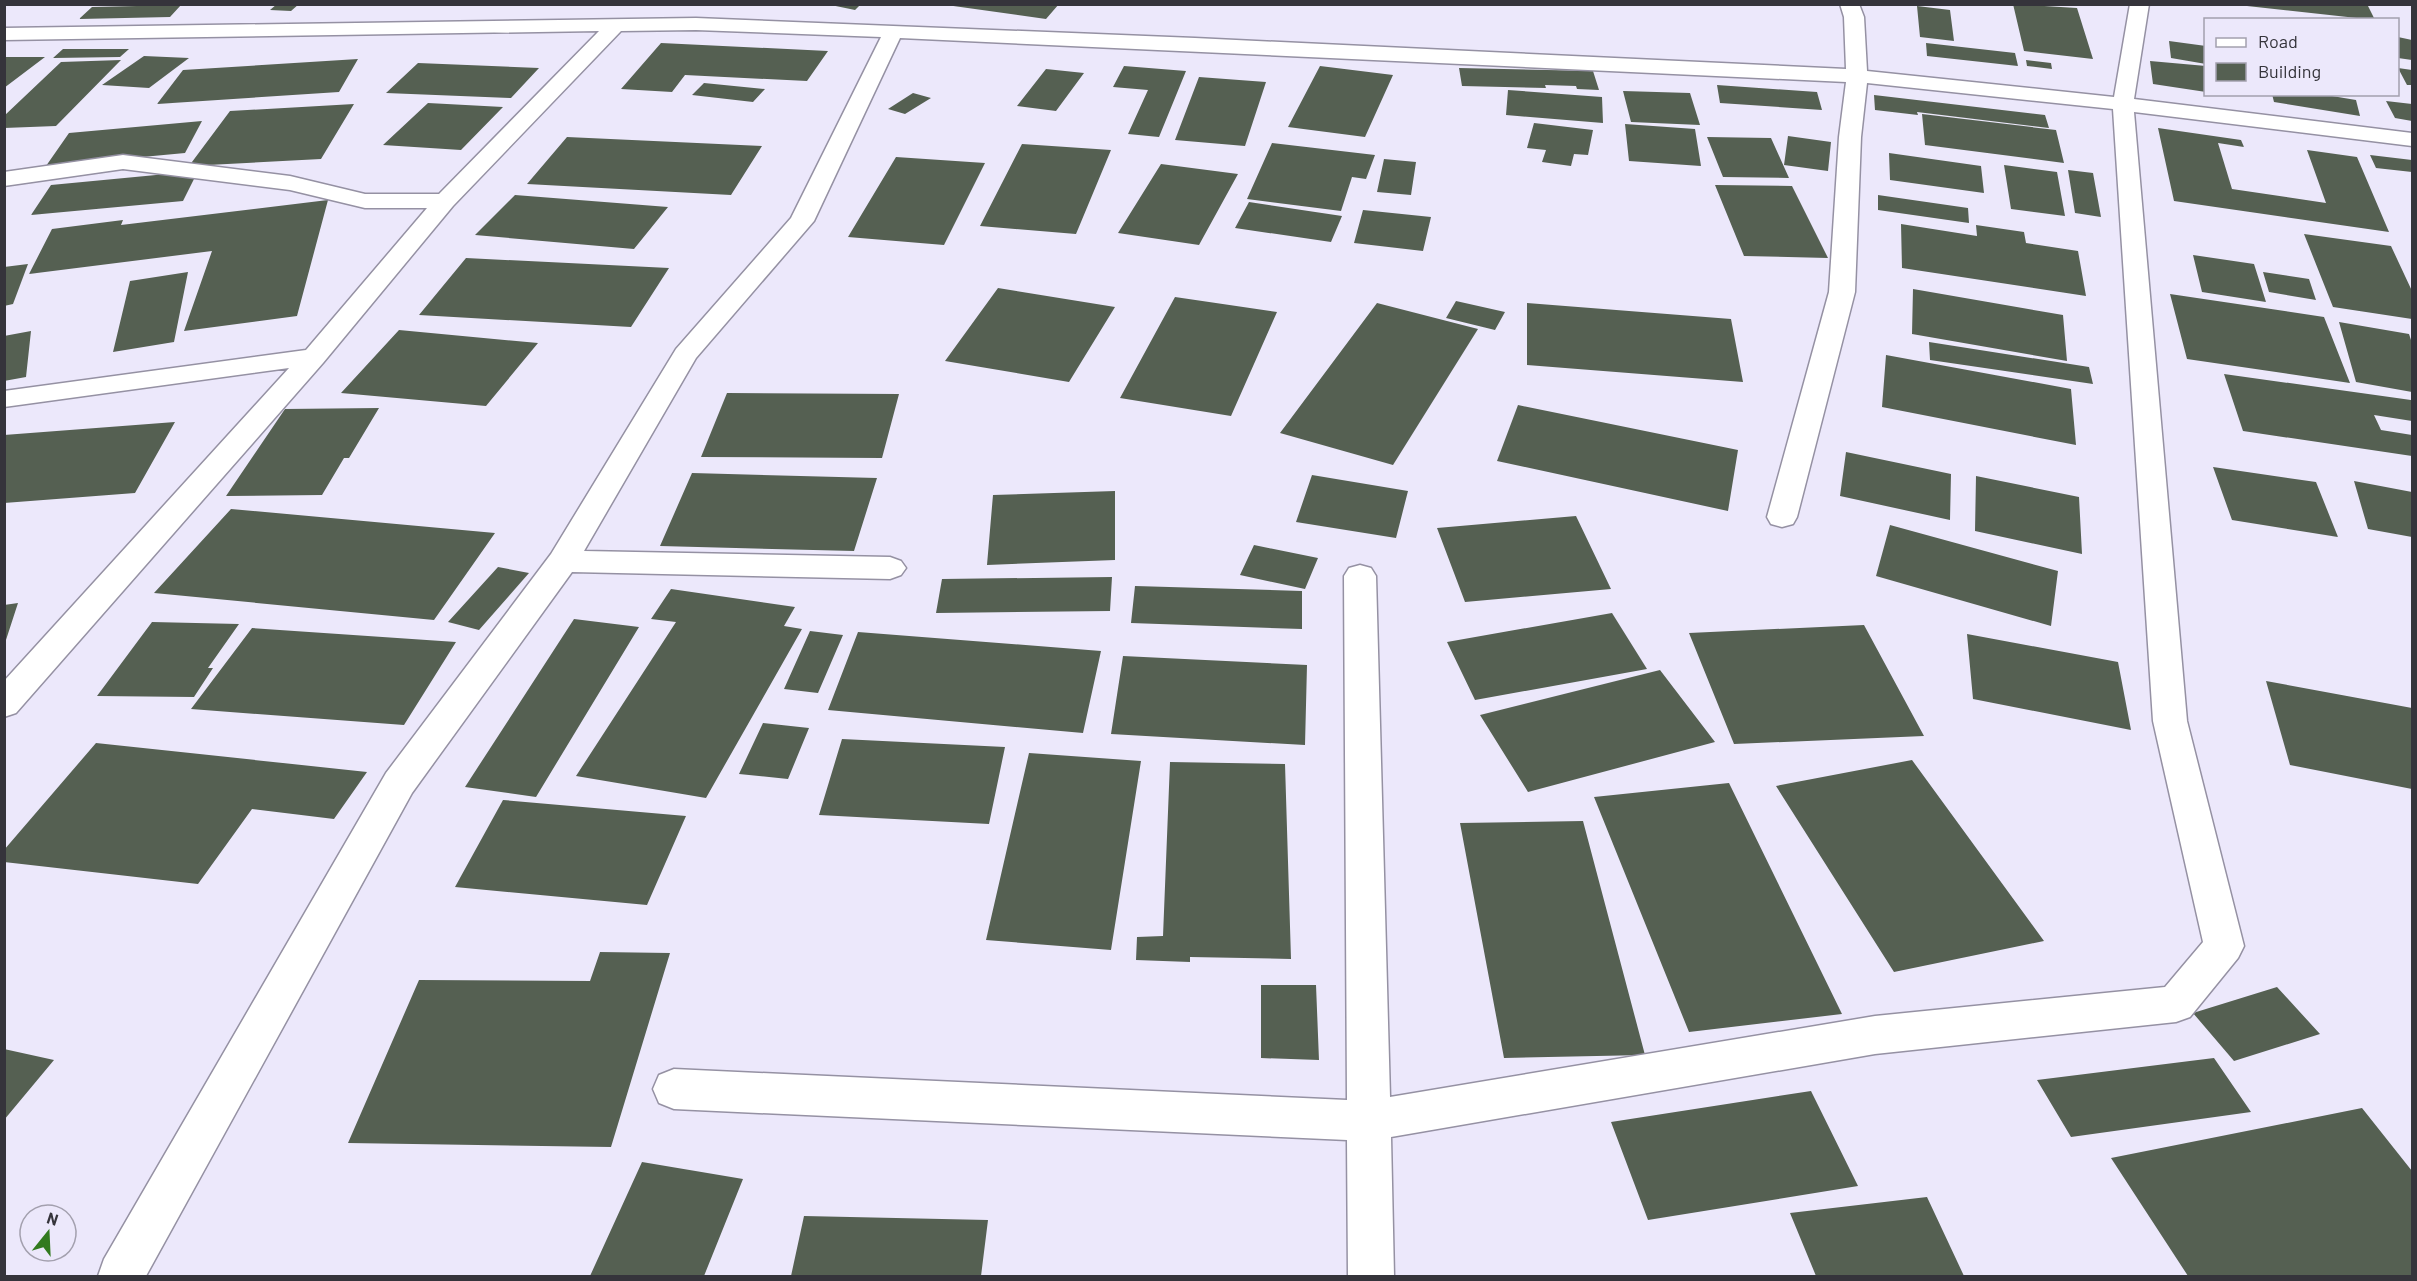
<svg xmlns="http://www.w3.org/2000/svg" width="2417" height="1281" font-family="Barlow,sans-serif">
  <rect width="100%" height="100%" fill="#ece8fb"/>
  <path fill="#556052" d="M277,4H299L291,11L270,10Z
    M826,4H861L855,10Z
    M939,4H1059L1046,19Z
    M2013,4L2077,8L2093,59L2024,51Z
    M2247,4H2367L2375,20L2247,6Z
    M181,5L170,17L79,19L92,7Z
    M1917,6L1950,10L1954,41L1920,37Z
    M2398,37L2412,40V60L2398,58Z
    M2169,41L2206,46V64L2171,58Z
    M661,43L828,51L807,81L685,75L672,92L621,89Z
    M1926,43L2015,53L2018,66L1927,56Z
    M63,49H129L120,57L53,58Z
    M144,56L189,58L149,88L102,85Z
    M4,57H45L4,88Z
    M358,59L339,92L157,104L183,70Z
    M121,60L56,126L4,128V116L61,62Z
    M2026,60L2051,63L2052,69L2027,66Z
    M2150,61L2206,66V92L2153,84Z
    M418,63L539,68L511,98L386,93Z
    M1124,66L1186,71L1159,137L1128,134L1148,90L1113,87Z
    M1320,66L1393,75L1365,137L1288,127Z
    M1459,68L1593,71L1599,90L1577,89L1576,86L1545,85L1546,88L1462,86Z
    M2398,68L2412,70V85H2407Z
    M1046,69L1084,73L1056,111L1017,106Z
    M1199,77L1266,82L1245,146L1175,140Z
    M704,83L765,89L753,102L692,95Z
    M1717,85L1817,92L1822,110L1720,103Z
    M1508,90L1602,97L1603,123L1506,115Z
    M1623,91L1690,93L1700,125L1631,122Z
    M913,93L931,98L905,114L888,109Z
    M2272,94H2320L2356,100L2360,116L2274,102Z
    M1874,95L2045,115L2049,128L1917,112L1918,115L1875,110Z
    M2386,101L2412,104V121L2395,118Z
    M428,103L503,107L461,150L383,145Z
    M354,104L321,159L189,166L230,111Z
    M1922,114L2056,130L2064,163L1925,145Z
    M202,121L185,153L46,166L69,133Z
    M1534,123L1593,130L1588,155L1574,154L1571,166L1542,162L1546,150L1527,148Z
    M1625,124L1695,129L1701,166L1629,161Z
    M2158,128L2241,140L2244,147L2218,143L2232,189L2326,203L2307,150L2357,157L2389,232L2174,201Z
    M1788,136L1831,142L1828,171L1784,165Z
    M567,137L762,146L731,195L527,184Z
    M1707,137L1771,138L1789,178L1723,177Z
    M1272,143L1375,155L1366,179L1352,177L1341,211L1247,199Z
    M1022,144L1111,150L1076,234L980,226Z
    M1889,153L1981,166L1984,193L1890,180Z
    M2370,155L2412,160V172L2376,168Z
    M896,157L985,163L944,245L848,237Z
    M1384,159L1416,162L1411,195L1377,192Z
    M1161,164L1238,174L1199,245L1118,233Z
    M2004,165L2057,172L2065,216L2011,209Z
    M2068,170L2093,173L2101,217L2075,213Z
    M198,171L183,201L31,215L51,185Z
    M1715,185L1792,186L1828,258L1744,256Z
    M515,195L668,207L634,249L475,235Z
    M1878,195L1968,208L1969,223L1878,210Z
    M328,200L297,316L184,331L212,251L29,274L52,229L123,220L121,225Z
    M1249,202L1342,216L1331,242L1235,228Z
    M1363,210L1431,217L1423,251L1354,243Z
    M1901,224L1977,236L1976,225L2024,232L2026,243L2078,251L2086,296L1902,268Z
    M2304,234L2391,246L2412,291V319L2333,307Z
    M2193,255L2254,264L2266,302L2202,292Z
    M466,258L669,268L631,327L419,315Z
    M28,264L13,304L4,306V267Z
    M188,272L174,342L113,352L130,281Z
    M2263,272L2309,279L2316,300L2269,292Z
    M998,288L1115,307L1069,382L945,361Z
    M1913,289L2063,315L2067,361L1912,334Z
    M2170,294L2324,317L2350,383L2187,359Z
    M1175,297L1277,312L1231,416L1120,398Z
    M1456,301L1505,312L1495,330L1446,318Z
    M1377,303L1478,329L1393,465L1280,433Z
    M1527,303L1731,319L1743,382L1527,365Z
    M2339,322L2409,334L2412,343V392L2356,382Z
    M399,330L538,343L486,406L341,393Z
    M31,331L26,377L4,381V336Z
    M1929,342L2089,367L2093,384L1930,360Z
    M1886,355L2071,389L2076,445L1882,407Z
    M2224,374L2411,400L2412,421L2374,415L2381,430L2412,435V456L2243,431Z
    M727,393L899,394L882,458L701,457Z
    M1518,405L1738,450L1728,511L1497,461Z
    M379,408L349,458H344L322,495L226,496L285,409Z
    M175,422L135,493L4,503V435Z
    M1846,452L1951,474L1950,520L1840,496Z
    M2213,467L2316,482L2338,537L2232,520Z
    M692,473L877,478L854,551L660,546Z
    M1312,475L1408,491L1396,538L1296,522Z
    M1976,476L2079,497L2082,554L1975,531Z
    M2354,481L2412,492V537L2368,529Z
    M1115,491V560L987,565L993,495Z
    M231,509L495,533L434,620L154,593Z
    M1576,516L1611,589L1465,602L1437,528Z
    M1890,525L2058,571L2051,626L1876,576Z
    M1254,545L1318,558L1305,589L1240,575Z
    M498,567L529,573L479,630L448,622Z
    M1112,577L1110,611L936,613L942,579Z
    M1135,586L1302,591V629L1131,623Z
    M671,589L795,607L784,626L802,629L706,798L576,776L676,622L651,619Z
    M18,603L5,643H4V605Z
    M1612,613L1647,669L1475,700L1447,642Z
    M574,619L639,627L536,797L465,787Z
    M152,622L239,624L208,668H213L194,697L97,696Z
    M1864,625L1924,736L1734,744L1689,633Z
    M252,628L456,642L404,725L191,709Z
    M810,631L843,635L818,693L784,689Z
    M858,632L1101,651L1083,733L828,710Z
    M1967,634L2118,662L2131,730L1973,699Z
    M1123,656L1307,665L1305,745L1111,734Z
    M1660,670L1715,742L1528,792L1480,715Z
    M2266,681L2412,708V789L2290,765Z
    M763,723L809,728L788,779L739,774Z
    M842,739L1005,747L989,824L819,815Z
    M96,743L367,772L334,819L252,809L198,884L4,862V850Z
    M1029,753L1141,761L1111,950L986,940Z
    M1912,760L2044,941L1894,972L1776,786Z
    M1170,762L1285,764L1291,959L1190,957V962L1136,960L1137,937L1163,936Z
    M1729,783L1842,1014L1689,1032L1594,797Z
    M503,800L686,816L647,905L455,887Z
    M1583,821L1645,1055L1504,1058L1460,823Z
    M600,952L670,953L611,1147L348,1143L419,980L590,981Z
    M1261,985H1316L1319,1060L1261,1058Z
    M2277,987L2320,1034L2234,1061L2193,1013Z
    M4,1049L54,1060L4,1120Z
    M2214,1058L2251,1112L2071,1137L2037,1080Z
    M1811,1091L1858,1186L1648,1220L1611,1122Z
    M2362,1108L2412,1171V1276H2188L2111,1158Z
    M642,1162L743,1179L704,1276H590Z
    M1927,1197L1964,1276H1816L1790,1213Z
    M804,1216L988,1220L981,1276H791Z"/>
  <g fill="none" stroke-linecap="round" stroke-linejoin="round">
    <g stroke="#9591a3" stroke-width="3">
      <path id="minor" d="M1840,4H1859L1864,17L1867,71L2114,97L2130,4H2149L2134,99L2412,133V146L2134,112L2187,721L2244,946L2238,958L2190,1017L2176,1022L1875,1054L1391,1137L1394,1276H1348L1347,1140L674,1109L659,1103L653,1089L659,1075L674,1069L1347,1100L1344,576L1349,568L1360,565L1371,568L1376,576L1390,1097L1875,1016L2165,987L2203,942L2153,721L2113,109L1867,83L1861,137L1855,292L1797,517L1793,524L1782,527L1771,524L1767,517L1829,292L1839,137L1846,82L900,38L814,221L696,358L584,551L890,557L901,561L906,568L901,575L890,579L572,572L412,793L146,1276H98L104,1259L386,773L551,554L676,349L791,218L881,37L696,30L621,31L453,206L323,363L16,713L4,717V681L289,368L4,407V391L306,350L427,208H365L290,190L123,169L4,186V172L123,155L290,176L365,194H439L599,31L4,40V28L696,18L1195,38L1846,69L1844,17Z"/>
    </g>
    <use href="#minor" fill="#fff" fill-rule="evenodd"/>
  </g>
  <rect width="2417" height="1281" fill="none" stroke="#35343b" stroke-width="12"/>
  <rect x="2204" y="18" width="195" height="78" fill="#ece8fb" stroke="#a3a0ae" stroke-width="1.5"/>
  <rect x="2216" y="38" width="30" height="9" fill="#ffffff" stroke="#a3a0ae" stroke-width="1.5"/>
  <text x="2258" y="48" font-size="18" fill="#35343b">Road</text>
  <rect x="2216" y="63" width="30" height="18" fill="#556052" stroke="#a3a0ae" stroke-width="1.5"/>
  <text x="2258" y="78" font-size="18" fill="#35343b">Building</text>
  <g transform="translate(48 1233) rotate(18)"><circle r="28" fill="#ece8fb" stroke="#a3a0ae" stroke-width="1.5"/>
  <path d="M0-4.5L10 22L0 15L-10 22Z" fill="#327a1f"/>
  <text y="-9" font-size="16" font-weight="bold" text-anchor="middle" fill="#35343b">N</text>
  </g>
</svg>
